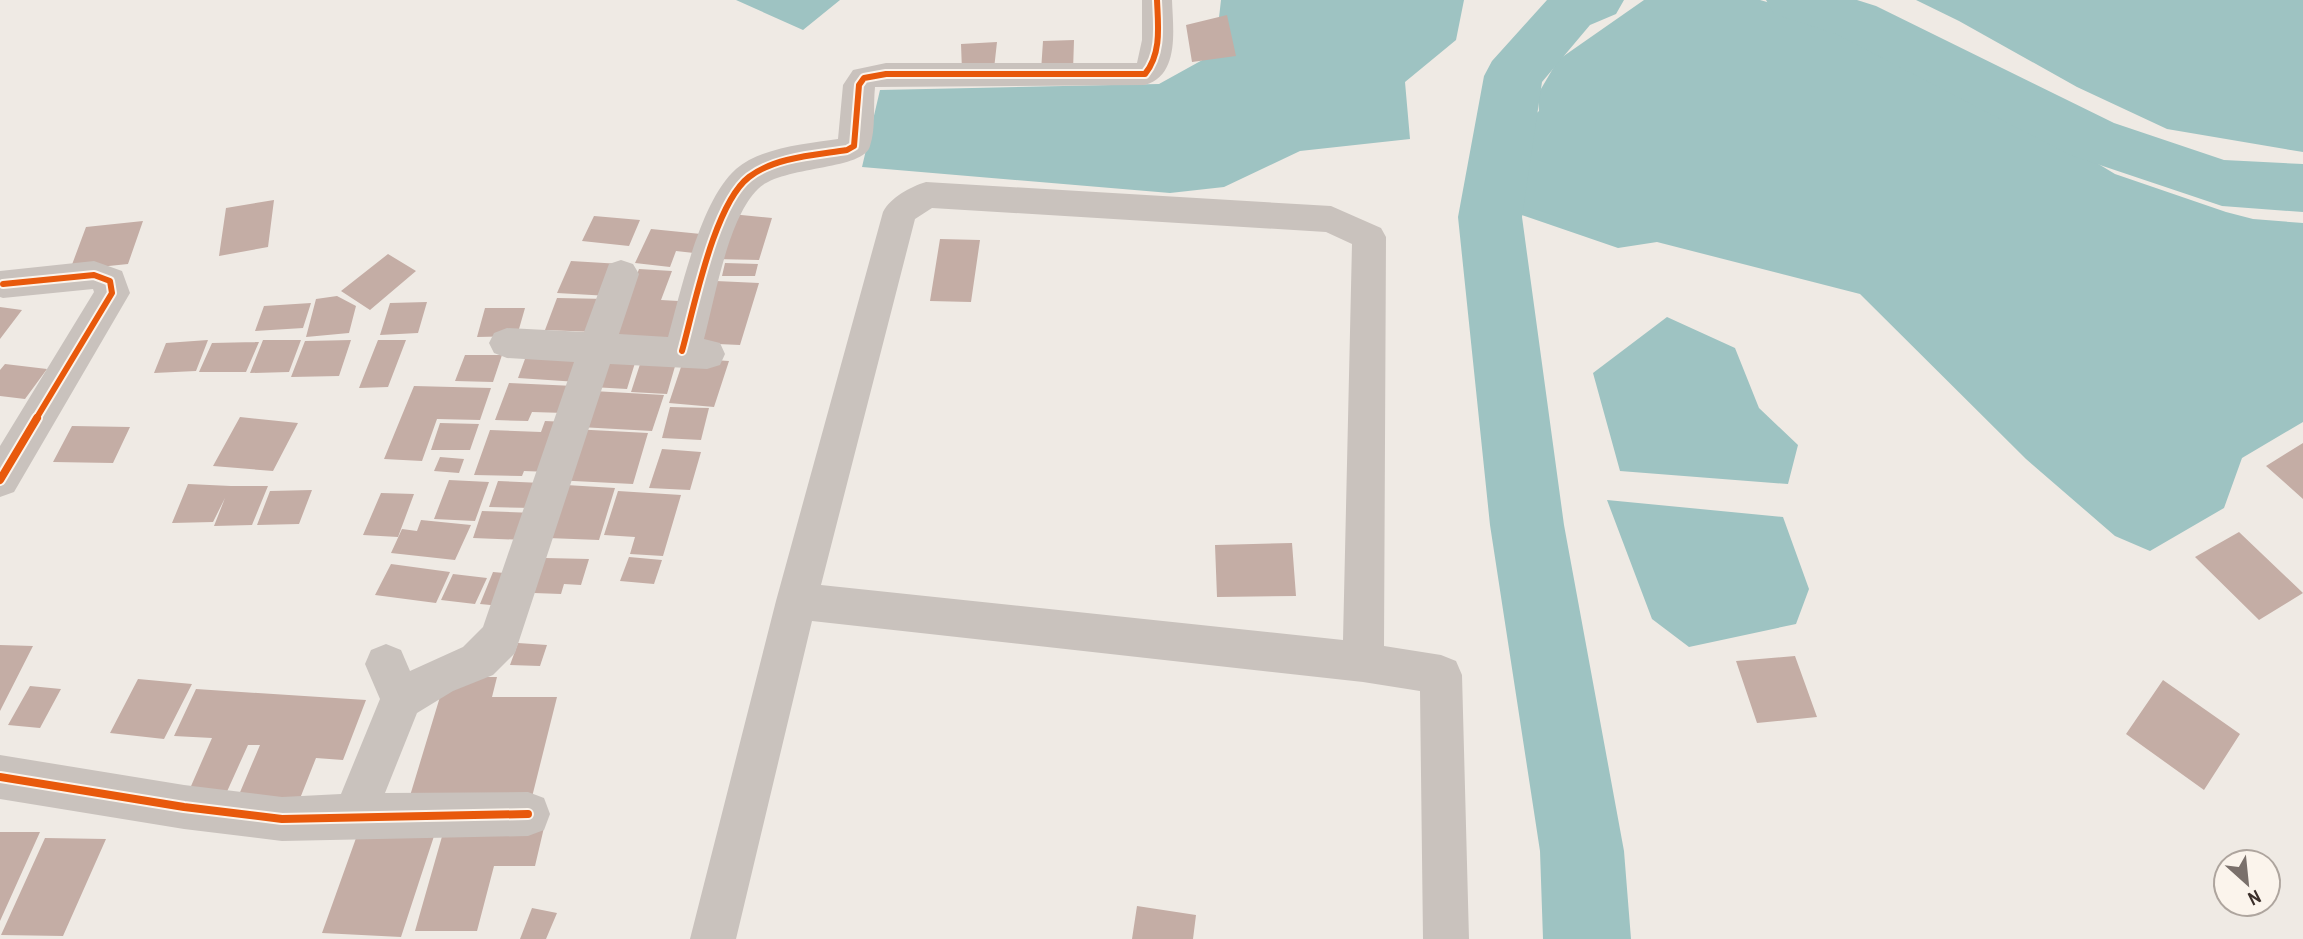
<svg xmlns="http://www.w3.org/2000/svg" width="2303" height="939" font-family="'Archivo Narrow',sans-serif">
  <rect width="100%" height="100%" fill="#efeae4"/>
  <path fill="#9ec3c2" d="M736,0H840L803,30Z
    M1221,0H1464L1456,40L1405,82L1410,139L1300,151L1224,187L1170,193L862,167L880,90L1159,84L1215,53Z
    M1644,0H1760L1824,18L1972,88L2115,174L2226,212L2253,219L2303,223V422L2242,458L2224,508L2150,551L2115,536L2026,459L1860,294L1657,242L1618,248L1516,213L1522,126L1539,111L1538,94L1558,60Z
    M1916,0H2303V152L2167,129L2077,87L1959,21Z
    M1667,317L1735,348L1759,408L1798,445L1788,484L1620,471L1593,373Z
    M1607,500L1783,517L1809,589L1796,624L1689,647L1652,619Z"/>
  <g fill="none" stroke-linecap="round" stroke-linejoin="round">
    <path fill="#9ec3c2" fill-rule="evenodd" d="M1547,0H1624L1616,14L1590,25L1542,82L1522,217L1564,525L1624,851L1631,939H1543L1540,851L1490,525L1458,217L1484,76L1492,61Z
      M1766,0H1857L1876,6L2114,123L2224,160L2303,164V212L2222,206L2070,155L1836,34L1774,14Z"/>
  </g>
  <path fill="#c4ada5" d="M1227,15L1236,56L1192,62L1186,25Z
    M1074,40L1073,71H1041L1043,41Z
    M997,42L994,69L962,71L961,44Z
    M274,200L268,247L219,256L226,208Z
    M731,214L772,218L759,260L715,259Z
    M594,216L640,220L629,246L582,241Z
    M143,221L128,264L70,270L86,227Z
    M651,229L711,235L703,254L676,251L670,267L635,263Z
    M940,239L980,240L971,302L930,301Z
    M388,254L416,271L370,310L341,291Z
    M571,261L621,264L609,296L557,293Z
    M725,263L758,264L755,276H722Z
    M639,269L672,271L661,300L696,302L681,346L612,341Z
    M716,281L759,283L740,345L696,343Z
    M337,296L356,306L349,333L306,337L316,299Z
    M557,298L607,299L596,332L545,330Z
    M427,302L418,333L380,335L390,303Z
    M311,303L303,328L255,331L264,306Z
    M0,307L22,310L0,339Z
    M485,308H525L517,336L477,337Z
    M208,340L196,371L154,373L166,343Z
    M263,340H301L289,372L250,373Z
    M351,340L339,376L291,377L305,341Z
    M378,340H406L388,387L359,388Z
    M259,342L246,372H199L212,343Z
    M529,348L589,352L578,382L518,378Z
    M602,352L638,353L627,389L592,387Z
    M465,355H502L493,382L455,381Z
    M643,355L678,356L667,394L631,392Z
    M684,358L729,361L714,407L669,403Z
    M5,364L47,369L25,399L0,396V370Z
    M509,383L574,386L565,413L532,412L528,421L495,420Z
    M414,386L491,388L480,420L437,419L422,461L384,459Z
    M593,391L664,395L652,431L580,427Z
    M670,407L709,408L701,440L662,438Z
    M240,417L298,423L273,471L213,466Z
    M545,421L567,422L550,472L524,471L522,476L474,475L490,430L541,432Z
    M440,423L479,424L470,450H431Z
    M72,426L130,427L113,463L53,462Z
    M572,429L648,433L633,484L554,480Z
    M2303,443V499L2266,466Z
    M662,449L701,452L690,490L649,488Z
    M440,457L464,459L459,473L434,471Z
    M449,480L489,482L475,521L434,519Z
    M498,481L542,483L533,508L489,507Z
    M188,484L231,486H268L252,525L214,526L225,498L213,522L172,523Z
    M566,485L615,488L599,540L548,538Z
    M312,490L299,524L257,525L270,491Z
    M618,491L681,495L663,556L630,554L635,537L604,535Z
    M381,493L414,494L398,537L363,535Z
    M482,511L535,513L526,540L473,538Z
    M421,520L471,525L455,560L391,553L402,529L417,531Z
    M2239,532L2303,593L2259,620L2195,557Z
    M1292,543L1296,596L1217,597L1215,545Z
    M629,557L662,560L654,584L620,581Z
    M545,558L589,559L581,585L564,584L561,594L534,593Z
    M391,564L450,572L436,603L375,595Z
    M493,572L514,574L501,606L480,604Z
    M453,574L487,578L475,604L441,600Z
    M518,643L547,645L540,666L510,665Z
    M0,645L33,646L0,711Z
    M1795,656L1817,717L1757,723L1736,661Z
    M446,677H497L492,697H557L529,809H406Z
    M138,679L192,684L164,739L110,733Z
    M2163,680L2240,734L2204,790L2126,734Z
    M30,686L61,689L40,728L8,725Z
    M196,689L366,700L343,760L316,758L299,801L238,797L260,745H248L225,796L188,793L212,738L174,736Z
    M447,819H546L535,866H494L477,931H415Z
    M360,827L436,830L401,937L322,933Z
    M0,832H40L0,921Z
    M45,838L106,839L63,936L1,935Z
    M1137,906L1196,915L1193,939H1132Z
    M532,908L557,913L546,939H520Z"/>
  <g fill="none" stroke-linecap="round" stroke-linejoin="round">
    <path fill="#c9c2bd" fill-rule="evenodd" d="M1142,0H1172C1173,29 1180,75 1145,85L875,87C873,105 876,129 870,146C863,171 782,165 758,189C728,218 715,298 704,339L720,343L725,354L720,365L707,369L610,364L515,653L493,675L453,691L417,713L385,793L528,792L544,798L550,814L544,830L528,836L282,841L184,829L0,799V755L184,785L282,797L341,794L380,699L365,664L371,650L386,644L401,650L410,671L463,647L483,627L574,362L507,358L494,353L489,343L494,333L507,328L584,332L609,264L621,260L633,264L639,274L619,334L668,337C681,291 700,201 736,169C762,147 806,144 838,139L843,85L853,70L886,63H1137L1142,40Z
      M926,182L1331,206L1381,228L1386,237L1384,646L1441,655L1456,661L1462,675L1469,939H1423L1420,691L1363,682L812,621L736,939H690L776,601L883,212C891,197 910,187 926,182ZM932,208L1326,232L1352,244L1343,640L821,585L915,219Z
      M94,261L122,271L130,293L14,492L0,497V446L94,292L93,289L3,298L0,297V271Z"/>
    <g stroke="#fbf4ec" stroke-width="10">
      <path id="cycleway-far1" d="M3,284L94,275L110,281L112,293L36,419
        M682,351C694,308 714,204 749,177C775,157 816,155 847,150L854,146L859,85L864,78L886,74H1145C1162,53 1158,25 1157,0"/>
    </g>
    <g stroke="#fbf4ec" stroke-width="12">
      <path id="cycleway" d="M0,480L37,418
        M0,777L184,807L282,819L528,814"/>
    </g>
    <use href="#cycleway-far1" stroke="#e8590c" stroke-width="6"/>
    <use href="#cycleway" stroke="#e8590c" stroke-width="8"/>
  </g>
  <g transform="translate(2247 883) rotate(153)"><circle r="33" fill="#fbf4ec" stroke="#aea59e" stroke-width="2"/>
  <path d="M0-5L12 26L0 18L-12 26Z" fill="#7a706b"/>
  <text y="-10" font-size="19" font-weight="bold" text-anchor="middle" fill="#3b2f2a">N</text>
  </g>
</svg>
